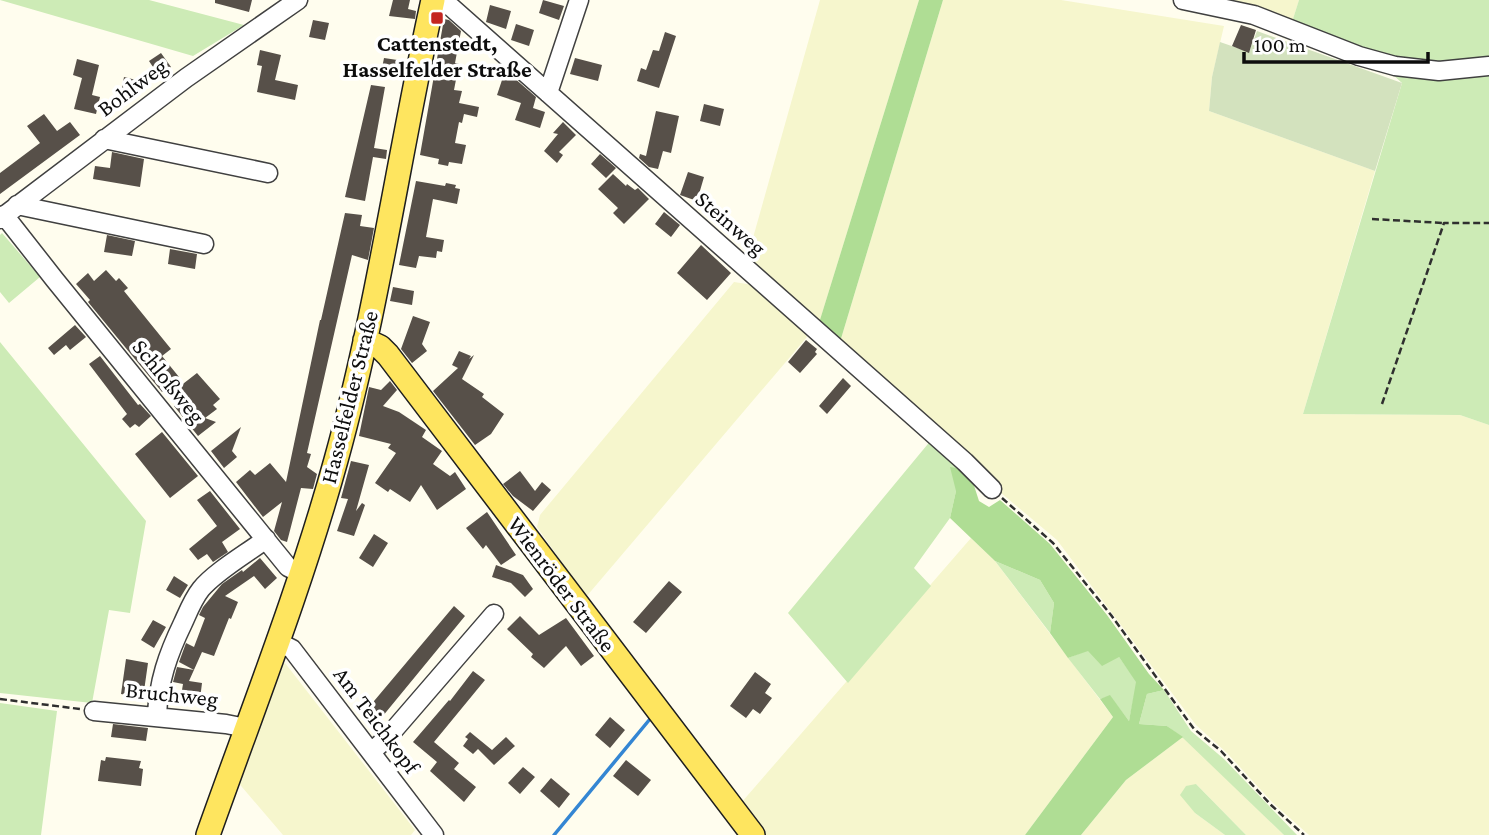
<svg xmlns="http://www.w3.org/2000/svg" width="1489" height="835" font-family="'Crimson Pro',serif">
  <rect width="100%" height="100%" fill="#fffdee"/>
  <path fill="#f6f6cd" d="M820,0H919L819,323L747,259Z
    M943,0H1061L1224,26L1212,77L1209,111L1375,171L1303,414L1460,415L1489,425V835H1309L1273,803L1227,753L1196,725L1057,540L1000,492L994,483L840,342Z
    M1212,0H1299L1292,22Z
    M734,282L753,285L804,331L807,337L586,597L537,527L540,515Z
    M971,538L995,561L1113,717L1025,835H763L741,803Z
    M285,663L415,830L411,835H283L236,780L275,669Z
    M1183,737L1284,835H1246L1196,784L1195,813L1225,835H1081L1126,780Z"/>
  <path fill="#cdebb6" d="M0,0H149L244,25L193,56Z
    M1299,0H1489V425L1460,415L1303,414L1402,83L1368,52L1292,22Z
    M2,233L40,277L9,303L0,292V235Z
    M0,342L146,521L130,613L109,610L92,703L0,693Z
    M932,439L969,470L956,491L950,518L914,568L931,586L848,683L788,613Z
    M995,561L1040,580L1054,603L1050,633Z
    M1088,650L1119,657L1137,682L1129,721L1110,696L1100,699L1068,658Z
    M1164,690L1191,731L1224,759L1297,835H1284L1183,738L1167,726L1139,724L1147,694Z
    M0,703L57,711L41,835H0Z
    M1196,784L1246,835H1225L1195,813L1180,795L1186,786Z"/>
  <path fill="#afdd94" d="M919,0H943L840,342L819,323Z
    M950,467L969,470L979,501L989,507L1000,500L1050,544L1107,615L1149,674L1164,690L1147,694L1139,724L1167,726L1183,737L1126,780L1081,835H1025L1113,717L1100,699L1110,695L1129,721L1136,682L1119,657L1102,666L1088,651L1068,658L1050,633L1054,603L1040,580L995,561L950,518L956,491Z"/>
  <path fill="#d3e2be" d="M1257,31L1402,83L1375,171L1209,111L1212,77L1220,42L1249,52Z"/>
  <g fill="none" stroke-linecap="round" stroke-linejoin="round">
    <path stroke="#3486d3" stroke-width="3.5" d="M554,835L650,719"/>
  </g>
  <path fill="#575049" d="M215,0H252L249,12L215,3Z
    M393,0H410L408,9L416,11L415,19L389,16Z
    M543,0L564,6L559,20L539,13Z
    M490,5L511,11L506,29L486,22Z
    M444,19L449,20L461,31L455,63L459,64L454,90L462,91L459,103L479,107L477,117L464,114L462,123L459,122L455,143L466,145L462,164L449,162L448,166L438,164L439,159L420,155Z
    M313,20L329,23L325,40L309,37Z
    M516,24L534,30L529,46L511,40Z
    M1241,25L1256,30L1249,53L1232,46Z
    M665,32L676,36L659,88L637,81L641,68L646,70L653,50L659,51Z
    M260,50L281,55L275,80L298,85L295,100L257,92L262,66L257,65Z
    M161,53L171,67L159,76L149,61Z
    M384,58L404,61L401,76L381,73Z
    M575,58L602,65L598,81L570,74Z
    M77,59L99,65L92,95L100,97L96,114L74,109L82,78L73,75Z
    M504,74L513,77L536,97L533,108L545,112L540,128L515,120L521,103L497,95Z
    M124,77L140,81L137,97L121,93Z
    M371,85L385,87L374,148L387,150L386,159L373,157L365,201L345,197Z
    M704,104L724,109L720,126L700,121Z
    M656,111L679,116L671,153L663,151L658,169L649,167L639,158L640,154L646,156Z
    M44,114L57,131L70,122L80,135L0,194V173L40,143L27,126Z
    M563,122L576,135L559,152L563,155L557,163L544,151L558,134L553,133Z
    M112,152L144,159L140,187L93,179L95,166L110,168Z
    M600,154L616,168L606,178L591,164Z
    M688,172L704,177L697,201L680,195Z
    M613,174L626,186L627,184L635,190L638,188L649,199L624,224L613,213L618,208L598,189Z
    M416,181L445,186L446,183L456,185L455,188L460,189L457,204L433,199L426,237L444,240L442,252L437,251L436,258L419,256L416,268L399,265Z
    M664,212L680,225L671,237L655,224Z
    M345,213L362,215L360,226L374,228L368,260L352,255L307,453L311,454L307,467L317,474L313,489L301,488L287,542L281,540L274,531L282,502L263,517L236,482L250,470L255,475L270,463L286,482L320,320H321Z
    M107,235L135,241L132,256L104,252Z
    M701,245L731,273L707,300L677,273Z
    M170,249L197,254L195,269L168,264Z
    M106,270L116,281L119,278L128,288L124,291L171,349L162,356L179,377L162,392L88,302L90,300L76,284L88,273L94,281Z
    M393,287L414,291L412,305L390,301Z
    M413,316L430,322L422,344L427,351L412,363L401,349Z
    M75,325L86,337L70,350L66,345L54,355L48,348Z
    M806,340L817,349L815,352L817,354L800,373L788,362Z
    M459,351L471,356L469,359L474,355L462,379L484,394L482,397L504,414L491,434L475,445L433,391L458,368L452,365Z
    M100,356L138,405L140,404L151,416L139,427L135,424L130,428L122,419L127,414L89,364Z
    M197,373L220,399L213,405L217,409L205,418L216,422L198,436L174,406L186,396L179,387Z
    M843,378L851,386L827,414L819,406Z
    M390,381L397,390L383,406L399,412L426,430L422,437L442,451L433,464L450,476L455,472L466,489L437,510L421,485L410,502L390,489L388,492L375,483L396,453L388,448L391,444L359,436L369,387L381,390Z
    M241,427L232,451L237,457L224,468L211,451Z
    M162,432L198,476L170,498L135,454Z
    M351,461L369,465L356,511L362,503L365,505L354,536L337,531L348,499L341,498Z
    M520,471L535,491L542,482L551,490L533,511L513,496L503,484Z
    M210,491L240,529L222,542L228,552L213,562L207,554L198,560L189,549L217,526L197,500Z
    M487,512L516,555L501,565L486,545L483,549L466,528Z
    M374,534L388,543L373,567L359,558Z
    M260,558L277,578L265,589L254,576L225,596L238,602L231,619L229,618L214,656L202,652L189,681L202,683L200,699L181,696L183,684L173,682L177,667L194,670L179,662L186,643L194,647L205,618L199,615L203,607L222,584L242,570L243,572Z
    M496,565L523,575L533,589L525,597L511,583L492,577Z
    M174,576L188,585L180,598L166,590Z
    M669,581L682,592L646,633L633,622Z
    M454,606L465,616L382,717L369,707Z
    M520,616L539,635L566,618L594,656L581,666L566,646L544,668L531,657L533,654L507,629Z
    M153,620L166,627L154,648L141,640Z
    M126,659L148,663L143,698L121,694Z
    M473,671L485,680L434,742L459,763L454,769L476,787L464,802L430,771L437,762L413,742L449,700L450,701Z
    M755,672L771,684L765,693L772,698L760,714L753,709L746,718L730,706Z
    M610,717L625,730L610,748L595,735Z
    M113,724L148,728L146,741L111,737Z
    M470,732L492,750L506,737L515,746L494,765L478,749L473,754L463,746L468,739L465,737Z
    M106,757L141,761L139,768L143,769L141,786L98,781L101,760L105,761Z
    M626,760L651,780L638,796L613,776Z
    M523,767L535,777L520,794L508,783Z
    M551,778L570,794L559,808L540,791Z"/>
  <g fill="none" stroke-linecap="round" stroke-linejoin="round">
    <g stroke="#404040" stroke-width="21">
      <path id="minor" d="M434,0L451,7L965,462L992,489
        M1183,0L1254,15L1359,56L1395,66L1439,71L1489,66
        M548,93L579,0
        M104,139L268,173
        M17,205L204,244
        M4,215L55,280L288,567L300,573
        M0,219L186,78L298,0
        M276,641L292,649L434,835
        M94,711L226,724L246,728
        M157,717C158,682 168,654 183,623C188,612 193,599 201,589C216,571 246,554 266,539
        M371,752L386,739L494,614"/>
    </g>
    <g stroke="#1e1e1e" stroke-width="26">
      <path id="major" d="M365,340L380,347L388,355L753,835
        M208,835C252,711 301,587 336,460C378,309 399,153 433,0"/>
    </g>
    <path stroke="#2f2f2f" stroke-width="2.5" stroke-dasharray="7 3.5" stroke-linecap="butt" d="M1372,219L1444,223
      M1382,404L1444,223H1489
      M1002,498L1053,543L1111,615L1194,729L1221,751L1271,805L1304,835
      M0,699L80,709"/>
    <use href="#minor" stroke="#fff" stroke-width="18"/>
    <use href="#major" stroke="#fee55f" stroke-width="23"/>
  </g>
  <rect fill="#c4251f" stroke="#fff" stroke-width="2.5" x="430" y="11" width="14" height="14" rx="3.5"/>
  <g text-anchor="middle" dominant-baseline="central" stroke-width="7" stroke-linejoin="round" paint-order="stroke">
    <g font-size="23" font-weight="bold" fill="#0d0d0d" stroke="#fff">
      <text x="437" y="43">Cattenstedt,<tspan x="437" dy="26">Hasselfelder Straße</tspan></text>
    </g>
    <g font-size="23" fill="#0d0d0d" stroke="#fff">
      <text transform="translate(132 87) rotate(-37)">Bohlweg</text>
      <text transform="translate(731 223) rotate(41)">Steinweg</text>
      <text transform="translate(169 381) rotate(51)">Schloßweg</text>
      <text transform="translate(349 397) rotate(-76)">Hasselfelder Straße</text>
      <text transform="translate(562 584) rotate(53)">Wienröder Straße</text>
      <text transform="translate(172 694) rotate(6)">Bruchweg</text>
      <text transform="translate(377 720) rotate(53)">Am Teichkopf</text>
    </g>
  </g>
  <path d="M1244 52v10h184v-10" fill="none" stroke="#0d0d0d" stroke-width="3.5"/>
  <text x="1254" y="52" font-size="21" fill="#0d0d0d" stroke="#ffffff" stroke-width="5" paint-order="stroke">100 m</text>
</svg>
